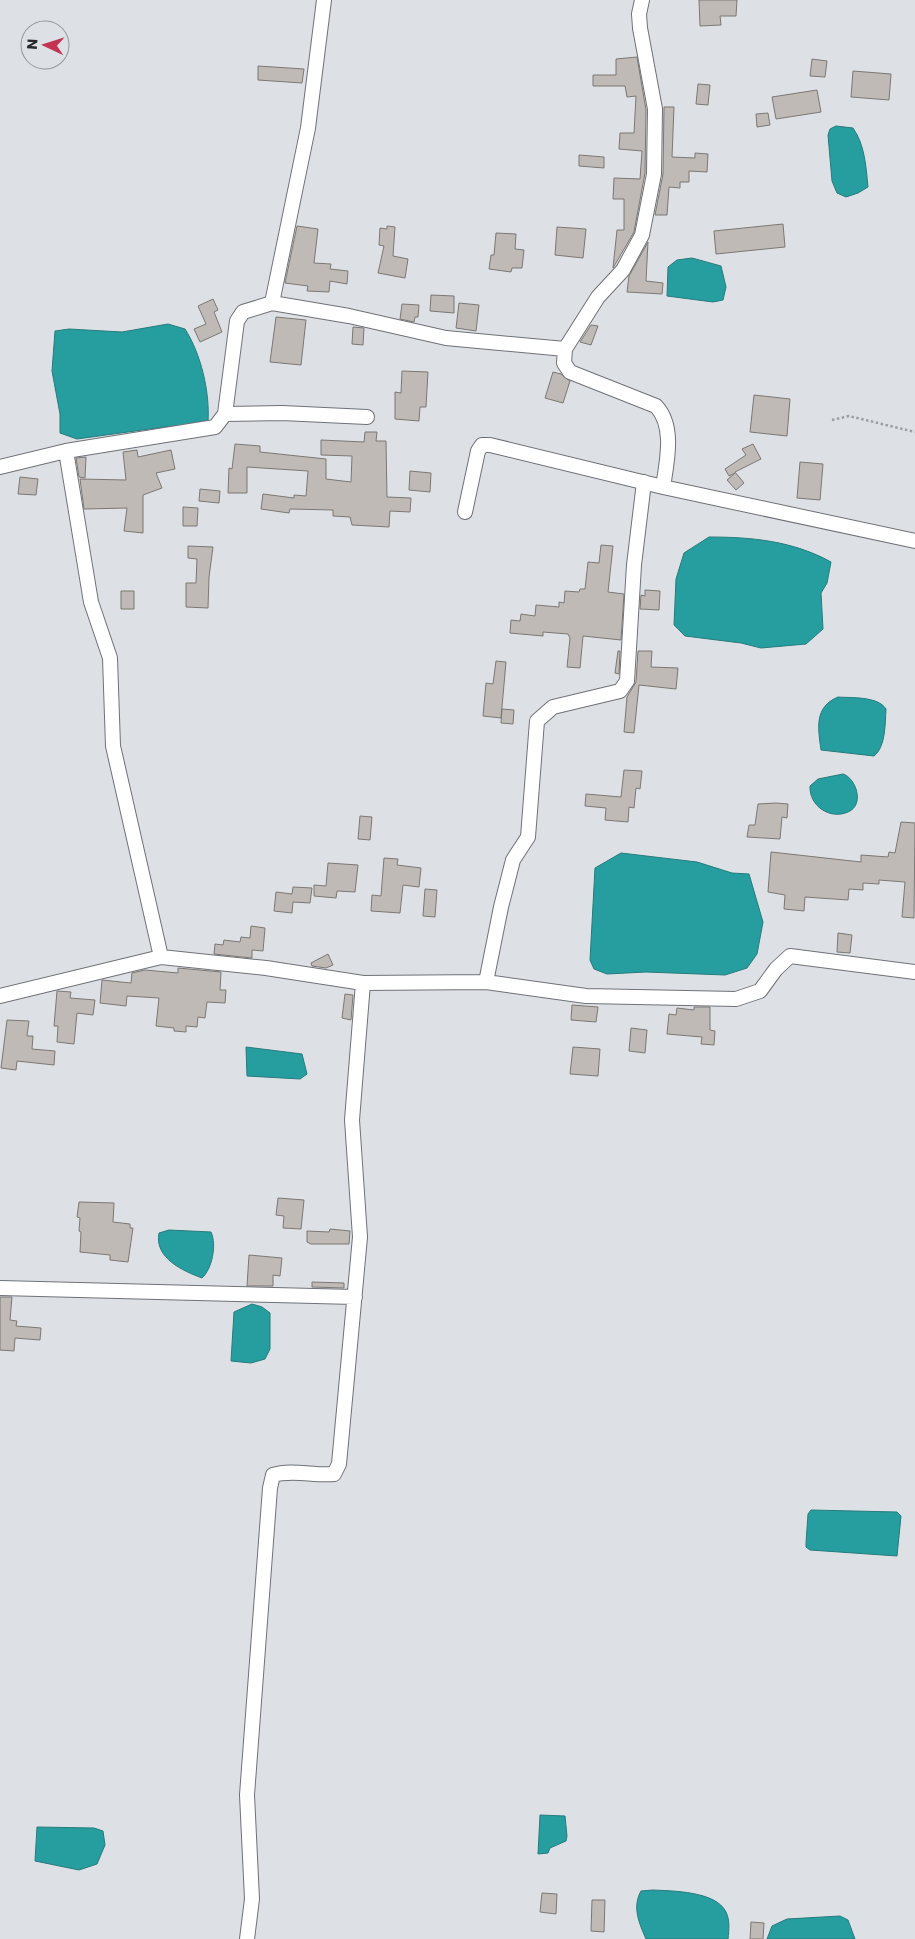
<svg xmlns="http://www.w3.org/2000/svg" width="915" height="1939" font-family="Poppins,sans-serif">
  <rect width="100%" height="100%" fill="#dde1e6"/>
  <path fill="#269e9f" stroke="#267b7c" d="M836,126L853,128C865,145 866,167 868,187L858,193L846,197L837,193L832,181L828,135L830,129Z
    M692,258L721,266L726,287L723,300L713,302L667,296L668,267L677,260Z
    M168,324L185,329C201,354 210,392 208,422L188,428L164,427L77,439L60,433V414L52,371L55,331L69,329L122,332Z
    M709,537C752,537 793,541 831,562L827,583L821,593L823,629L806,644L761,648L741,643L685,636L674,625L676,579L684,553Z
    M838,697C851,698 878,696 886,709C885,723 886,747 874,756L821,750C818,728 814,707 838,697Z
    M843,774C856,778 865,805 848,812C830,820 809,806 810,786L818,779Z
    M621,853L697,862L732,873L749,874L763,922L757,954L747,968L725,975L646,972L607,974L594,969L590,960L595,868Z
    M246,1047L302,1054L307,1074L300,1079L247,1076Z
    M169,1230L211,1232C217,1245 212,1269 202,1278C183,1271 154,1258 159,1233Z
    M252,1304L262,1307L270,1313V1349L265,1359L251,1363L231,1361L234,1312Z
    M811,1510L897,1512L901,1516L897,1556L810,1550L806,1547V1543L808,1514Z
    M540,1815L565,1816L567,1836L566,1841L550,1848L548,1853L538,1854Z
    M37,1827L94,1828L103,1831L105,1845L97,1864L79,1870L35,1861Z
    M653,1890C672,1891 716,1891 726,1912C730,1920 729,1930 728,1939H646C639,1923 632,1907 641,1891Z
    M840,1916L848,1920L855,1939H767L772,1926L787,1919Z"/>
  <path fill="#bfbab5" stroke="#7c7773" d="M699,0H737L736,16H720L721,25L700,26Z
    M637,57L646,110L645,173L634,232L613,268L617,230H624V199H613L614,178L640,179L642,151L619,149L620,133H634L636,96L627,97L625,86H593V75H616V59Z
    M812,59L827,61L825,77L810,76Z
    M258,66L304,69L302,83L258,80Z
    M853,71L891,74L889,100L851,97Z
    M698,84L710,85L708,105L696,104Z
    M817,90L821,112L776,119L772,97Z
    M664,107H674L672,157L695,158V153L708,154L707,172L689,171V182H680V188L669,187L667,215H655L663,174Z
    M768,113L770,125L757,127L756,114Z
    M579,155L604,157V168L579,166Z
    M783,224L785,247L716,254L714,231Z
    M297,226L318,229L314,263L331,264L330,269L348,271L347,284L330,281L329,292L307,291L308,286L285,283Z
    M387,226L395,227L393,256L408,259L405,278L378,273L384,246L379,245L380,228L387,229Z
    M557,227L586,229L583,258L555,255Z
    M496,233L516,234L515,249L524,250L522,268H512L511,272L489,269L491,255H494Z
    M648,242L646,281L663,283L662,294L627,292L629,276Z
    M431,295L454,296V313L430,311Z
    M213,299L218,310L214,312L222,332L200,342L194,329L206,324L198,306Z
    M459,303L479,305L476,331L456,328Z
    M402,304L419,305L418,317H415L414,322L400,319Z
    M276,317L306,320L301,365L270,362Z
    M591,325L598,326L591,345L580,342Z
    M353,327L364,328L363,345L352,344Z
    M402,371L428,372L426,407H420L419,421L395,419V392L401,393Z
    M553,372L561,374L570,381L563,403L545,398Z
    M754,395L790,399L787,436L750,432Z
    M365,432H377L376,441H386L387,497L411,498L410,512L390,511L389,527L352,525L350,517L333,516V510L290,509L289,513L261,509L263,494L294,498V495L306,496L308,471L247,467V493H228L229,468L232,469L235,444L260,446V452L326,459V479L351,482L352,456L321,455V440L364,442Z
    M753,444L761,459L735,472L744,483L736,490L727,480L735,473L729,476L725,469L746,455L742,449Z
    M137,450L138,457L171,450L175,469L156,473L162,488L143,495V533L124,531L127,508L84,509L80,479L126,480L123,452Z
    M86,457L85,478L79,477L76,458Z
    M800,462L823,464L820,500L797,498Z
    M410,471L431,473L430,492L409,490Z
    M20,477L38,479L36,495L18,494Z
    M200,489L220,491L219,503L199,501Z
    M183,507L198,508L197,526H183Z
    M601,545L613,546L608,592L624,594L621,640L583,636L580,668L567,667L570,638L568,634L543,632V636L510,633L511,620L520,621L521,614L535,616L536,605L559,607V602L564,603L565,591L579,592L580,589H585L588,562L599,563Z
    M188,546L213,547L209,577L208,608L186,607V583H196L197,559L188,558Z
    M645,590L660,591L659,610L640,609L641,595L645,596Z
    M121,591H134V609H121Z
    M618,651H620L619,674L615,673Z
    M638,651H652L651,667L678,668L676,689L639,685L634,733L624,732L627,697L636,682Z
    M496,661L506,662L501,718L483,716L486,683L493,684Z
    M502,709L514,710L513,724L501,723Z
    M624,770L642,771L640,789L636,788L634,808L629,807L628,822L605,820L606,808L585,806L586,794L621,797Z
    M776,803L788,804L787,818L782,817L780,839L747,837L749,825H755L758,804Z
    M360,816L372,817L370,840L358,839Z
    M901,822L915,823L914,918L902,917L905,882L879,880V884L863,883V890L849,889L848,900L805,897L804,911L784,909L785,895L768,892L771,852L861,862V855L888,857L889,852L895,853Z
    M384,858L398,859L397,865L421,868L419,887L403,885L400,913L371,911L372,895L381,896Z
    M328,863L358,865L355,892L337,891L336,898L314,896V885L326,886Z
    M293,887L312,888L310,903L293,902L292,913L274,911L276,892L292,894Z
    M425,889L437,890L435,917L423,916Z
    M251,926L265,928L263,951L252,950V958L214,954L215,944L223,945L224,940L240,942L241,937L250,938Z
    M838,933L852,935L850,953L837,952Z
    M328,954L333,965L326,968L312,966L311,963Z
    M178,968L221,972L220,990H226L225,1003L207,1002L205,1018L198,1017L197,1027L186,1026V1032L174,1031V1028L156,1026L159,998L127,996L126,1006L100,1003L102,980L131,983L132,973L145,970L178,973Z
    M57,991L71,992L70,998L95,1000L93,1015L77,1013L74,1044L57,1042L58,1026H54Z
    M345,994L353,995L351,1020L342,1018Z
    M572,1005L598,1007L596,1022L571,1020Z
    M694,1007H710V1030L715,1031L714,1045L701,1044L702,1037L667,1034L669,1014L676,1015L677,1008L694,1010Z
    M7,1020L29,1021L27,1036H33L32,1049L55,1051L54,1065L17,1061L16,1070L1,1068Z
    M631,1028L647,1030L645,1053L629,1051Z
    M573,1047L600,1049L598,1076L570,1074Z
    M278,1198L304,1200L301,1229L283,1228L284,1216L276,1215Z
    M79,1202L114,1203L113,1222L130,1224V1228H133L128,1262L110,1260V1255L80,1252L81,1232L79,1231L80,1218L77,1217Z
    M330,1229L350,1231L349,1244H311L307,1242V1231L329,1232Z
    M249,1255L282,1258L280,1276L273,1275V1286H247Z
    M312,1282L344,1283V1288L312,1287Z
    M0,1297H12L10,1320L17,1321L16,1326L41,1328L40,1340L15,1338L14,1351L0,1350Z
    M542,1893L557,1894L556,1914L540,1912Z
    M592,1900H605L604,1932L591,1931Z
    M751,1922L764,1923L763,1939H750Z"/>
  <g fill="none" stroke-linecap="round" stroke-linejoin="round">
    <g stroke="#6e7277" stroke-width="16">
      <path id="street" d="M272,303L349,316L446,338L565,349L598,297L623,270L642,235L654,174L655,109L640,28L639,14L642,0
        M565,349L564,363L570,372L656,406C675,426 667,461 663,487L915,541
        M225,414L282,413L367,417
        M0,467L66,451L215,427L225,414L237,321L243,312L272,303L308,128L324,0
        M465,512L478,451L482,445H490L663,487
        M161,957L266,968L363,983
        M486,982L501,907L513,860L528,837L537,721L553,707L620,691L627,681L634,565L644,482
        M0,996L161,957L113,746L110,658L91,602L66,451
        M0,1288L355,1297
        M247,1939L252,1899L247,1795L270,1488L273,1475C292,1469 314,1476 334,1474L339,1464L360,1237L352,1120L363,983L486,982L586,996L736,999L760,991L776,969L790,956L915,972"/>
    </g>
    <path stroke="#9a9da1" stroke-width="2.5" stroke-dasharray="2.5 2.5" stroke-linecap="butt" d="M832,420L849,416L915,432"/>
    <use href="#street" stroke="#fff" stroke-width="14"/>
  </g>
  <g transform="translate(45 45) rotate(274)"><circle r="24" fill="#dde1e6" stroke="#94979b"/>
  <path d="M0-4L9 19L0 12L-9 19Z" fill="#c43451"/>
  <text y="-8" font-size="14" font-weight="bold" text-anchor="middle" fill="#27282a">N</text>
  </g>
</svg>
